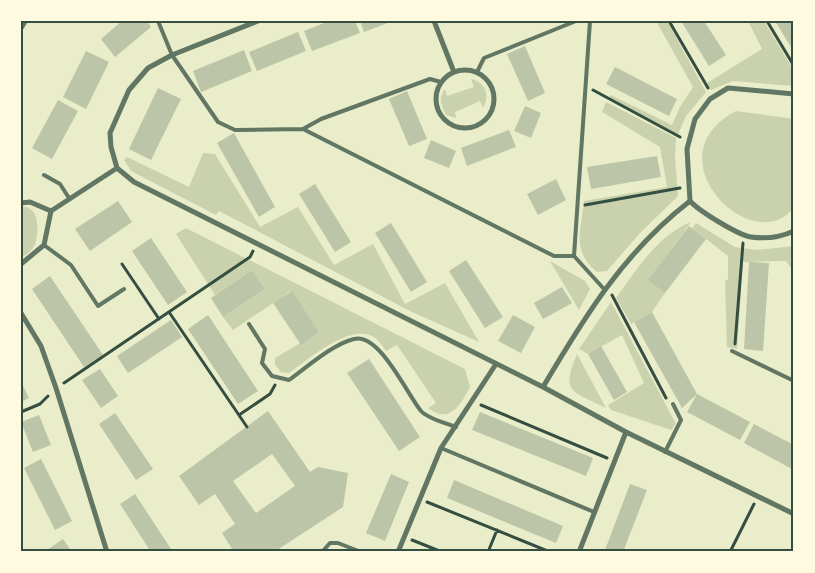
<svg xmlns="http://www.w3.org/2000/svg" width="815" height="573" font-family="'Public Sans',sans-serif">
  <rect width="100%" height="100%" fill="#e9edc9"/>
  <path fill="#cad2ad" d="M656,21H667L706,92L686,116L678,135L609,99L611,95L672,125L680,107L693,87Z
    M748,21H764L794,71V86L733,81L711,90L707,83L762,49Z
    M471,79C486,82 490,96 483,108L480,101L455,112L456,118L446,115C441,105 438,98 445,89L447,96L474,87Z
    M606,102L676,138L675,156L678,196L640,233L607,271L597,272C571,250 581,232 584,201L667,187L660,147L602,112Z
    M736,111L794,119V207C755,261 648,158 736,111Z
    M203,153L215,154L260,227L298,207L334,265L373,244L405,304L445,283L479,342L410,311L219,211L216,215L131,171L124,160L127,157L189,187Z
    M21,207C39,205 39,228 36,241C34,249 28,254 21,258V223L23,221Z
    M691,222L649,280L665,293L652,312L631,324L616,298C636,270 658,235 691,222Z
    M696,223L735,247L757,250L794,246V272L786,261L743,262L737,349L727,347L725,281L728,279V256L692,228Z
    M186,228L465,369L470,387C461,404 450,425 428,408L436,403L397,345L386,351C383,347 379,340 374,337C349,323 310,359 289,373L281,372L275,365V358L319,332L291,291L233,330L223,317L265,289L252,270L215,295L176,234Z
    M550,261L585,281L590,289L579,310Z
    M611,302L676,424L671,430L611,410L608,405L644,383L622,335L588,354L579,349Z
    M577,354L606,408C573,391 560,394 577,354Z"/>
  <path fill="#bcc5a7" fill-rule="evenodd" d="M122,21H147L151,27L115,57L101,39Z
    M329,21H355L360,33L312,51L304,31Z
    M360,21H393L364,32Z
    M681,21H704L726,55L709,66Z
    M775,21H794V52Z
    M298,32L306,51L257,71L249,52Z
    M525,46L545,93L528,101L507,54Z
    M244,50L252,71L201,92L193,71Z
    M86,51L109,62L86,109L63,97Z
    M615,67L677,99L669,116L606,84Z
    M158,88L181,99L151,160L129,149Z
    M407,91L427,139L409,146L389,99Z
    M58,100L78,111L52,159L32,148Z
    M525,106L541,113L531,138L514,131Z
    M509,130L516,147L467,166L461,148Z
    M234,133L275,207L259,217L217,143Z
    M431,140L456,151L449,168L424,158Z
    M657,156L661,177L591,189L587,167Z
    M556,179L566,200L538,215L527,194Z
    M315,184L351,242L335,252L299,194Z
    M118,201L132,222L90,251L75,229Z
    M391,223L427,282L411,292L375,233Z
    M689,226L706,239L665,293L648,280Z
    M151,238L187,292L168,305L132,251Z
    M466,260L503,317L485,328L449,271Z
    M749,262L769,263L763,351L744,349Z
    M252,270L265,289L223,317L211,298Z
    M50,276L103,355L84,367L32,289Z
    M562,287L572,303L543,319L534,303Z
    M292,291L319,332L301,345L273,303Z
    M652,312L697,394L750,422L740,440L687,412L697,394L682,408L634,322Z
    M208,315L258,391L238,404L188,329Z
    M513,315L535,327L521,353L498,341Z
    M171,320L182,337L128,373L117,356Z
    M601,346L627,392L614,400L588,354Z
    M369,359L420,437L399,451L347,373Z
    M100,369L118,396L101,408L82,380Z
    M21,382L29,398L21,402Z
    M268,411L310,472L318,467L348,473L343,507L274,552H234L222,533L235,524L215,494L199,505L179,476ZM272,454L295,486L256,513L233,481Z
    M480,412L593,458L586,476L472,430Z
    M115,413L153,469L136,480L99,424Z
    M39,415L51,445L33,452L21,422Z
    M754,424L794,445L792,469L744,443Z
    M41,459L72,521L55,530L24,468Z
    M391,474L409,482L385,541L366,533Z
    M454,480L563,526L556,543L447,498Z
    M630,484L647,490L623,552H610L605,550Z
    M135,494L173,552H151L120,504Z
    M63,539L72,552H49L47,550Z"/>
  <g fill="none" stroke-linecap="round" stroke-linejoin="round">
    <path stroke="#344e41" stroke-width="3" d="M669,21L708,88
      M767,21L794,66
      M593,90L680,137
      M585,205L680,188
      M122,264L159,319
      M612,295L666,398
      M169,312L247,427
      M735,344L743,243
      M64,383L250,257L253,251
      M481,405L607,458
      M21,412L40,404L48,396
      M239,415L270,394L275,385
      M427,502L550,552
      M412,540L442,552
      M488,552L497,530
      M730,552L754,504"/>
    <path stroke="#617663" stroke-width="4" d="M158,21L172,55L218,122L235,130L303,129L554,256H574
      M590,21L574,256L604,289
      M21,29L26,21
      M477,72L484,58L576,21
      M303,129L321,119L430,79L441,82
      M44,175L60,184L69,198
      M44,245L71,265L98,306L124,289
      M249,324L265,349L262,363L272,376L289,380C307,367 333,344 354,339C379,332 407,394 421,411C428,419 446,423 456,427
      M732,351L794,381
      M441,448L594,512
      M665,452L681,420L673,404
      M322,552L330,543H338L361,552"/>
    <path stroke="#617663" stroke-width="5" d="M258,21L172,55L148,68L129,90L110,133L111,147L117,168L134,182L543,387L626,432L794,514
      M434,21L454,72
      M436 99a29 29 0 1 1 58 0a29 29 0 1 1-58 0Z
      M690,201C699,211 738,235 751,237C765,239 781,237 794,231
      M21,203L30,202L51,211
      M21,264L44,245L51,211L117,168
      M21,313L41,346L56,388L107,552
      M543,387C585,316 624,252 690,201L687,149L695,119L710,99L728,88L794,94
      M398,552L441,448L496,364
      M579,552L626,432"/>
  </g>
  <rect width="815" height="573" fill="none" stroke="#fefae0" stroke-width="45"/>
  <rect x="22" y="22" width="770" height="528" fill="none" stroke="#344e41" stroke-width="2"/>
</svg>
